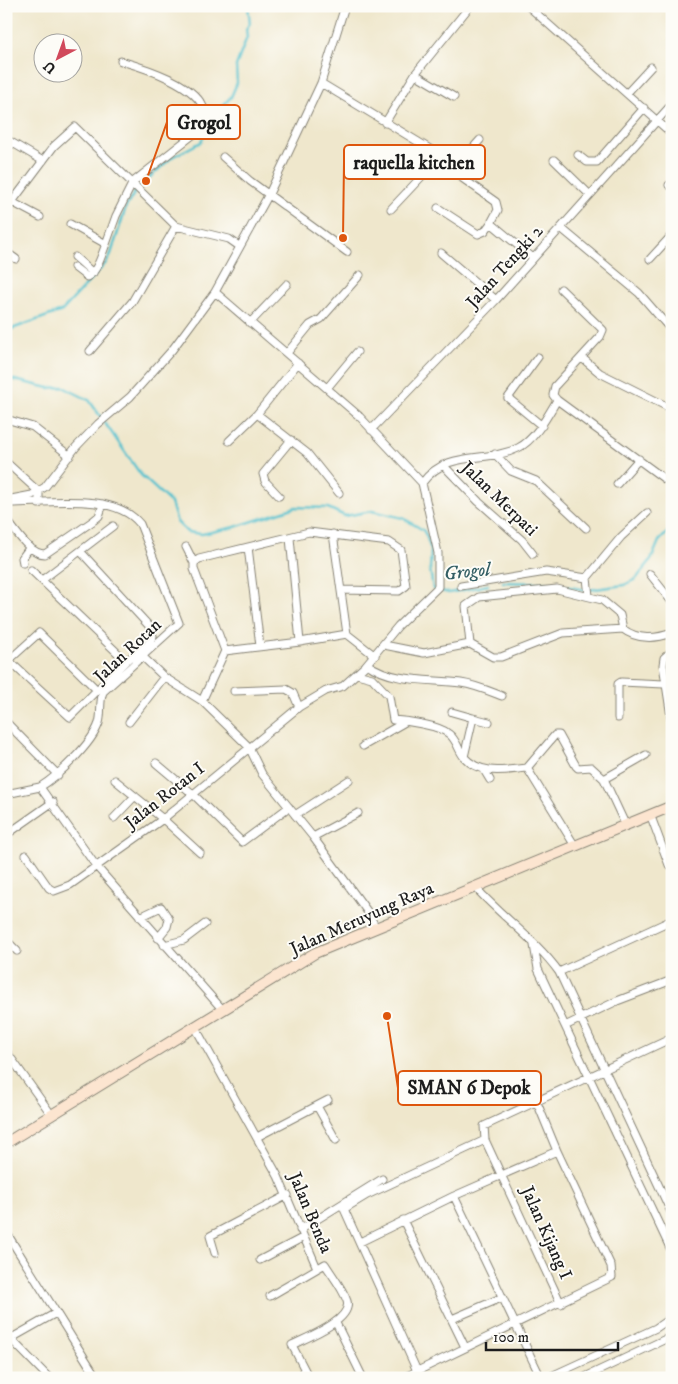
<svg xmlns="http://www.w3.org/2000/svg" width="678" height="1384" font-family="'IM FELL DW Pica',serif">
  <rect width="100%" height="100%" fill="#fdfcf7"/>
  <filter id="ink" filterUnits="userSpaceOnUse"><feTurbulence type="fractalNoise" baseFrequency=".02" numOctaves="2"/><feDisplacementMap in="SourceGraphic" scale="10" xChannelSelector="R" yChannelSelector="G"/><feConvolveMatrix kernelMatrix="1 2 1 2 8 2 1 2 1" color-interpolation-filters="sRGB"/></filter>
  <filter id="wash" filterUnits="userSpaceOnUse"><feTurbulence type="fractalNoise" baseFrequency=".0096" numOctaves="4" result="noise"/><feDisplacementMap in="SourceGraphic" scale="20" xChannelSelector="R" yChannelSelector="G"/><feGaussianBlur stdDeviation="1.12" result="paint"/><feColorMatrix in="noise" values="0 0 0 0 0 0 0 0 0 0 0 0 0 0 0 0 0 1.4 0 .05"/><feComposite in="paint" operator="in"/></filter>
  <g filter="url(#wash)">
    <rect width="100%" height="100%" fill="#efe7cc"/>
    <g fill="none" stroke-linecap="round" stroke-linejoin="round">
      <path stroke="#56c2cf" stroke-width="2.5" d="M6,331L62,311L106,263L110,257L126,207L136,190L172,157L201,142L212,116L231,97L237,83L236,66L247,37L246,29L250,23L248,6
        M6,378L49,388L63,387L89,400L141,475L171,503L177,522L187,532L202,534L235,527L296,507L328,508L345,516L372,511L403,518L423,530L426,535L431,550L430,569L433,589L449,593L488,585
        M503,582L543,583L588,590L624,585L636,579L651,560L659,541L672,528"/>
    </g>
  </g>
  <g filter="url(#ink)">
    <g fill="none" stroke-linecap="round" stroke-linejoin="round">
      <g stroke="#868274" stroke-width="9">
        <path id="street" d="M528,6L672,134
          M415,74L454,97
          M321,83L435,152L462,178L496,202L498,210L491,223L533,258
          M627,93L651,67
          M385,123L415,74L470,6
          M6,139L43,161
          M578,155L587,162H597L644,108
          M223,157L250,181L347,252
          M554,160L590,195
          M453,170L480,140
          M669,185L672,187
          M12,202L40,217
          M438,208L478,234L485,231L491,223
          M391,209L440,157
          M6,210L54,146L75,127L176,226L229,239L239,246
          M70,224L106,244L116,216L133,182L203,127C203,123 206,116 205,112C198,84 145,68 121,61
          M561,228L639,293L672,331
          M6,252L16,259
          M441,253L496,300
          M75,257L93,273
          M650,259L672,235
          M74,267L87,277C98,271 101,256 106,244
          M250,323L287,284
          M90,351L132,302L176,226
          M287,353L310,325L321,319L360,275
          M538,357L508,398L542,426
          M582,358L600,373L672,409
          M298,363L257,414L307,453L339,493
          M328,387L357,352
          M557,400L666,480
          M6,419L33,427L70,456
          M371,430L496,300L672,104
          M229,441L257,414
          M495,454L511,471L536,481L586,528
          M6,462L39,492V504
          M443,465L479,502L522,540L533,554
          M422,483C448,448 486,464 518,448C535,440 548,415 557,400L553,395L555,386L600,337L603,330L561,289
          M617,484L639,459
          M279,496L265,481L263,474L291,440
          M6,500L32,495L45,487L76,447L98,424L130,397L172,350L215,292
          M6,503C44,504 114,491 140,524L179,623L103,692C99,702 102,713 99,723C92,744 58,776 40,787L96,866L222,1009
          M6,519C16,531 29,554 45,554L93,521L99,516L103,504
          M333,534L347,634L375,656
          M290,538L300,642
          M186,547L194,563
          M248,547L260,646
          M23,563L22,558L30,547
          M31,570L126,661
          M650,574L672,602
          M587,578L621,537L647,513
          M587,578L589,596
          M42,580L113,526
          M461,586L546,572L587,578
          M470,644L466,606L479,597L557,589L602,600L620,615L623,629
          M384,645L424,653L470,644L493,657H501L563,633L623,629C637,640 656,639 672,633
          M225,651L194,569V563L199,559L309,532L389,542L401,550L406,586L399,591L341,590
          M672,651L664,658L663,665L672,723
          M142,656L164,677L202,701L249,747L262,774L313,837L367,911L376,928
          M6,658L70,717L126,661L147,645L153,636L150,627L81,552
          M7,662L39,633L96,689
          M367,664C394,683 430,679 461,683C475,685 489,691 502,696
          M357,674L372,678L389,696L393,720C406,721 439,725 449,734C457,740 458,750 464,757C481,776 505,770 527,768
          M234,691L286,689L293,693L299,707
          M202,701L225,651L300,642L347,634
          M452,712L473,718L464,757
          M473,718L489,722
          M618,718V684L621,682L664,684
          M6,722L58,775
          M129,722L164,677
          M363,746L405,722
          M156,763L194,795L242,842L289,807
          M527,768L555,735H559L576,766L578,768L591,767L604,779L625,824
          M527,768L575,846
          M484,770L490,780
          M604,779L646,755
          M115,780L163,819L200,853
          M6,794L40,787
          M650,814L669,865
          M295,815L349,780
          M114,818L135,796
          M6,835L53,802
          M313,837L358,813
          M26,855L49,888L54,891L70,885L163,819L299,707L326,691L343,686L365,666L398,626L438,587V553L422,483L359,416L215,292L269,194L321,83L345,6
          M476,888C502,917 536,940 559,972L672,1214
          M140,917L161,907L169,919L167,927L158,938
          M6,940L17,951
          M164,945L184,940L205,924
          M534,945L538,969L672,1252
          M559,972L672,920
          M565,1026L617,1001L672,980
          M195,1027L278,1176L317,1268
          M6,1051L51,1114
          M317,1106L336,1140
          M257,1137L328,1100
          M454,1196L541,1378
          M403,1220L465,1347
          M300,1230L382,1179
          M6,1232L97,1378
          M360,1242L454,1196L557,1151
          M215,1253L210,1236L288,1195
          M260,1260L304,1237
          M270,1296L325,1264C332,1275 343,1289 347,1301C353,1320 306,1338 292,1345L309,1378
          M561,1304L485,1140L484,1126L672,1038
          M452,1319L501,1298
          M336,1323L363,1378
          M6,1334L49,1378
          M6,1345L10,1339L56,1313
          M417,1371L344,1209L367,1195L485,1140
          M403,1378L612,1277L611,1266L557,1151L536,1100
          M547,1378L656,1328L672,1317
          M583,1378L672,1336"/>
      </g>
      <g stroke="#868274" stroke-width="12">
        <path id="secondary" d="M6,1143L315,953L672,806"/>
      </g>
      <use href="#street" stroke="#fff" stroke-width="7"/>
      <use href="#secondary" stroke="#fce5d0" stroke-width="10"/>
    </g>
  </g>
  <g text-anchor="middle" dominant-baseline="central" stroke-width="4" stroke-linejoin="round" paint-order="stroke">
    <g font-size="18" fill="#1c1c1c" stroke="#fdfcf7">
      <text transform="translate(505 267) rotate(-48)">Jalan Tengki 2</text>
      <text transform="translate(499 499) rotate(44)">Jalan Merpati</text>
      <text transform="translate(128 651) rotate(-43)">Jalan Rotan</text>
      <text transform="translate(165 796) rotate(-38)">Jalan Rotan I</text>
      <text transform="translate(362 919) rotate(-24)">Jalan Meruyung Raya</text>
      <text transform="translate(310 1213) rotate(67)">Jalan Benda</text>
      <text transform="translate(546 1233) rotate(66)">Jalan Kijang I</text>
    </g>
    <g font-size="19" font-style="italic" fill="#335e64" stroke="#fdfcf7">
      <text transform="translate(467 572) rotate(-6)">Grogol</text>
    </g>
  </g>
  <path fill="none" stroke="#de560d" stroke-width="2" d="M146 181L167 122M343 238L344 162M387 1016L398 1088"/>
  <g fill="#de560d" stroke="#fdfcf7" stroke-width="2">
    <circle cx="146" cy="181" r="5"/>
    <circle cx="343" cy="238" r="5"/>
    <circle cx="387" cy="1016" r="5"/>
  </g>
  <g fill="#fdfcf7" stroke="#de560d" stroke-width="2">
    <rect x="167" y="105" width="73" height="34" rx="5"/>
    <rect x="344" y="145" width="141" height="34" rx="5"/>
    <rect x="398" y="1071" width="143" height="34" rx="5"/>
  </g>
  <g font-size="19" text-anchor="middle" font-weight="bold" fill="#1c1c1c">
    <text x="204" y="129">Grogol</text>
    <text x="414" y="169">raquella kitchen</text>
    <text x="469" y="1094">SMAN 6 Depok</text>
  </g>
  <rect width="678" height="1384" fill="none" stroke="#fdfcf7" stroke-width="25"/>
  <g transform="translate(58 58) rotate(221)"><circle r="24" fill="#fdfcf7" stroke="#a3a29f"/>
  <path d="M0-4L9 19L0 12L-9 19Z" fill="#d1495b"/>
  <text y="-8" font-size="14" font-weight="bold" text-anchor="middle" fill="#1c1c1c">U</text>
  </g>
  <path d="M486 1342v8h132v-8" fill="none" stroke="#1c1c1c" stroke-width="2.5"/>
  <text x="493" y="1342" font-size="15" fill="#1c1c1c" stroke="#fdfcf7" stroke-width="4" paint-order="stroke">100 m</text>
</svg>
